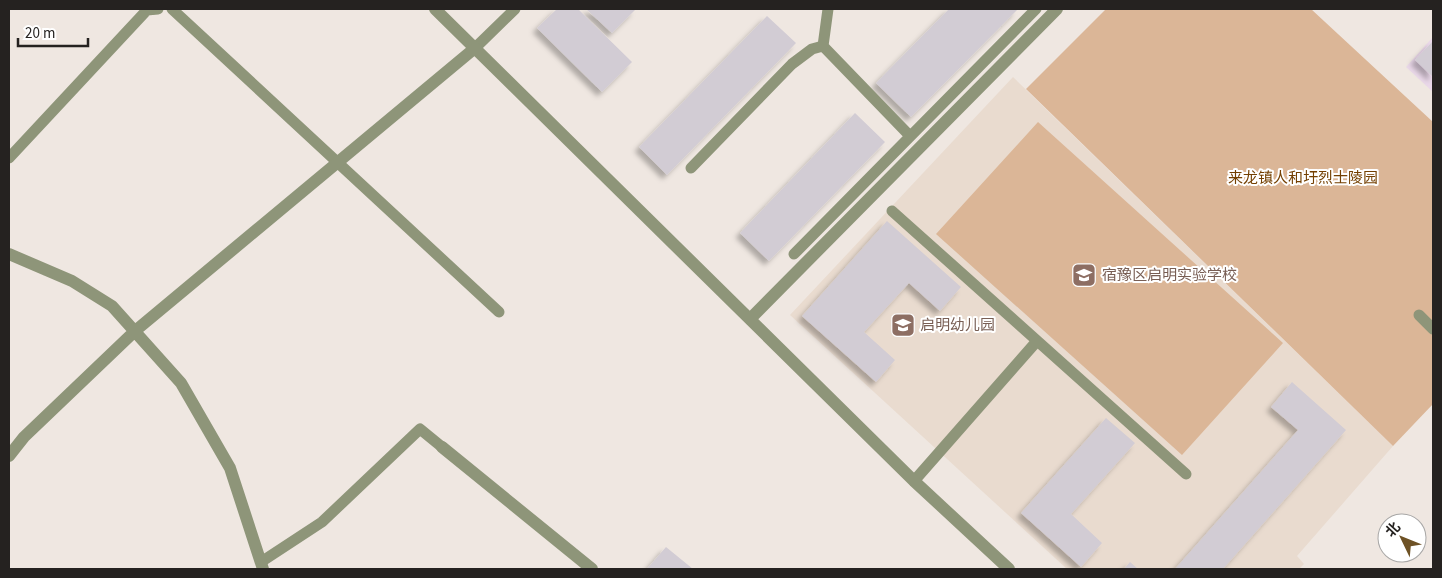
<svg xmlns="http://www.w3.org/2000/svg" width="1442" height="578" font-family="'Source Sans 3','Noto Sans SC',sans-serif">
  <defs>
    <filter id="shadow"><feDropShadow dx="-4.5" dy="4.5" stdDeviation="2.5" flood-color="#0004"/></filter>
  </defs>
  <rect width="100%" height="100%" fill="#efe7e1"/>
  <path fill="#e9dbcf" d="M1013,77L1393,446L1297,556L1304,564L1299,569H1067L790,315Z"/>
  <path fill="#ead8e9" d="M1433,37V92L1406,67Z"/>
  <path fill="#dbb697" d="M1106,9H1311L1433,122V404L1393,446L1026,89Z
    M1038,122L1283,343L1182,455L936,234Z"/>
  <path fill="#d2ccd4" filter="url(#shadow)" d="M557,9H578L632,62L602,92L537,28Z
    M586,9H636L612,33Z
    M949,9H1018L911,117L876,83Z
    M767,16L796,43L667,175L639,147Z
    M1433,41V77L1415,60Z
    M855,113L885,142L769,261L740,233Z
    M887,221L961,287L940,311L909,283L864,332L895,360L876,382L802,316Z
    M1292,382L1346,430L1223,569H1175L1298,430L1271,407Z
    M1106,418L1135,443L1071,514L1102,543L1081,567L1021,513Z
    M666,547L693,569H647Z
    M1130,562L1138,569H1124Z"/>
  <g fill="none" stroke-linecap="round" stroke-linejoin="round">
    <path stroke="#8e9579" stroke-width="11" d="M172,9L499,312
      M823,46L828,9
      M475,48L515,9
      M9,158L147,10L158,9
      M691,168L792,64L812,49L823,46L910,136
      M892,211L1186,474
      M794,254L1036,9
      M1419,315L1433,329
      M914,481L1037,341
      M261,562L322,522L420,429L442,447"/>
    <path stroke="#8e9579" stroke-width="12" d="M435,9L914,481L1009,569
      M9,254L72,281L112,306L181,383L230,468L263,569
      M750,319L1057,9
      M442,447L592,569
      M9,456L24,437L135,331L475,48"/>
  </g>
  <defs>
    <g id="school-square" transform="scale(1.25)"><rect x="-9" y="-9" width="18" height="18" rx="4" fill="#8d6e63" stroke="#fff"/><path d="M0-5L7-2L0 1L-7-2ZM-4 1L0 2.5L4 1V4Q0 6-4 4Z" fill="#fff"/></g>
  </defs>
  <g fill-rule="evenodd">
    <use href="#school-square" x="1084" y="275"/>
    <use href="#school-square" x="903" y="325"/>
  </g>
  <g text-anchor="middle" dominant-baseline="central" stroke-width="4" stroke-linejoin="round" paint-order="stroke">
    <g font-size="15" fill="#744002" stroke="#fff">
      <text x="1303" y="178">来龙镇人和圩烈士陵园</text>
    </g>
    <g font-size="15" fill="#785e54" stroke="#fff" text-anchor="start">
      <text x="1102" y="275">宿豫区启明实验学校</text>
      <text x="920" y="325">启明幼儿园</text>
    </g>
  </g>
  <rect width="1442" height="578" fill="none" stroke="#252220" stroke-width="20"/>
  <g transform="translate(1402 538) rotate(313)"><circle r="24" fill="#ffffff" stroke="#a8a7a6"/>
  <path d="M0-4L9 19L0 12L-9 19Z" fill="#6e5225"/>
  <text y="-8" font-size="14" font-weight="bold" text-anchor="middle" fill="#252220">北</text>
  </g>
  <path d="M18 38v8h70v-8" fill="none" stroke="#252220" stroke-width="2.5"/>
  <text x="25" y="38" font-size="15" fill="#252220" stroke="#ffffff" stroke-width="4" paint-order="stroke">20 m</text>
</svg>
